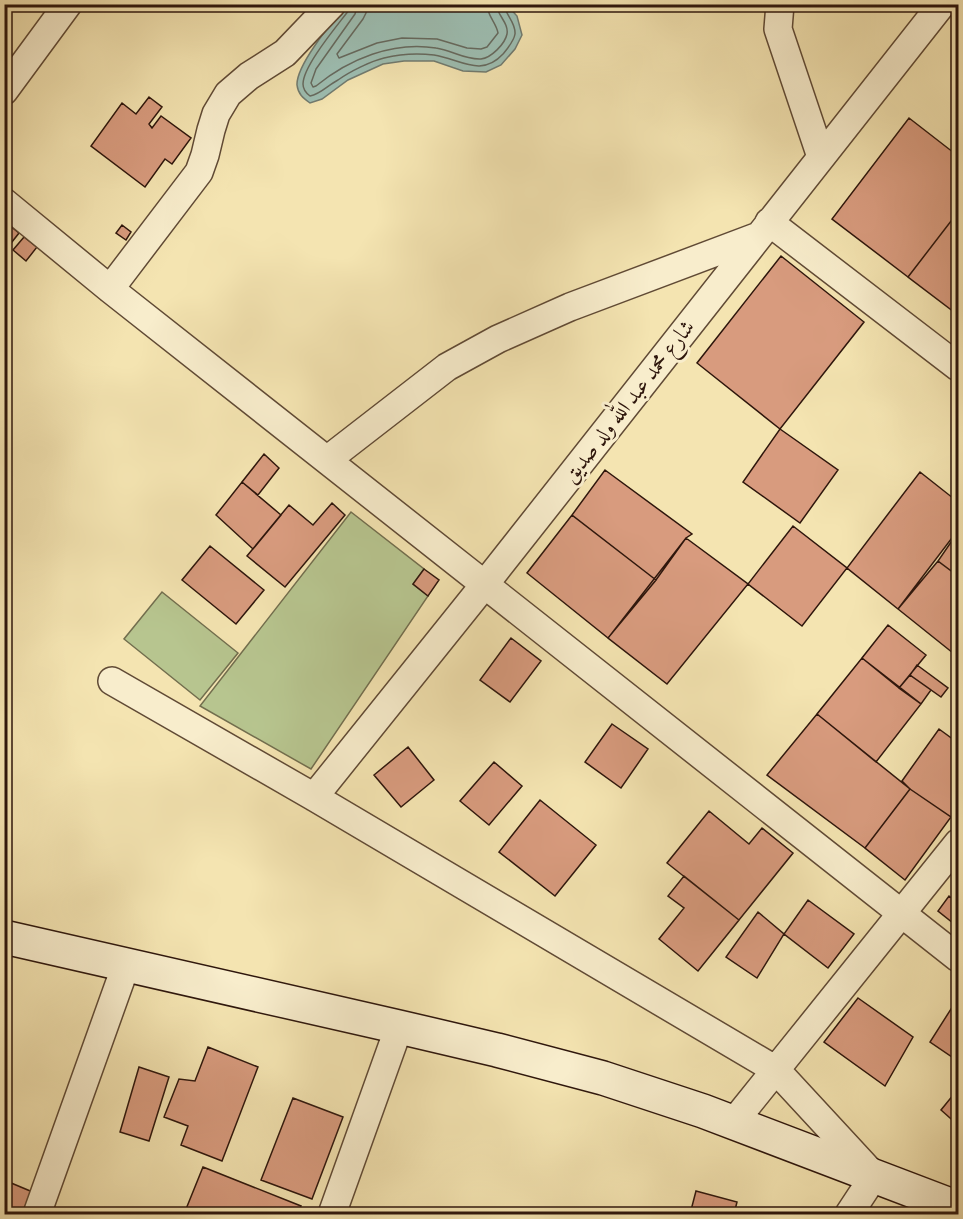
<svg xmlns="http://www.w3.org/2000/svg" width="963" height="1219" font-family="'EB Garamond',Amiri,serif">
  <rect width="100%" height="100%" fill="#f4e4b1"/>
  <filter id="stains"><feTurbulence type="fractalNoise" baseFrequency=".00333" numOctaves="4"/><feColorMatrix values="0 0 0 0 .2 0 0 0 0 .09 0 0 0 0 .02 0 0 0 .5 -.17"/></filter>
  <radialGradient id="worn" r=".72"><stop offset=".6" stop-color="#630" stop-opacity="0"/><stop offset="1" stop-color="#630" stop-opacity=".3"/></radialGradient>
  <path fill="#b7c58f" stroke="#726e4e" stroke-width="1.5" d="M351,512L424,569L413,584L428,596L311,769L200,706Z
    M162,592L238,653L200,700L124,639Z"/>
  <path fill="#9dbeb2" stroke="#717b70" stroke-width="1.5" d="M346,5H507L517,16L522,35L515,49L501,65L486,72L463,71L434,61H404L383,64L348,80L322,99L310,103C303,98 298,94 297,85C296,65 333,21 346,5Z"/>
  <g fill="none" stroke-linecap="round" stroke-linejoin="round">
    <path stroke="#666a5f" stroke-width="1.5" d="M350,4L349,10C337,26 303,66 303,84C303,89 306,93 310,96C321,94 328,85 338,80C349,72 371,61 384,58C400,54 418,53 434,55C460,59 481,78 503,54C508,48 514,41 515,34C516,22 505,15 504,4
      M358,4L355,14L316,69L311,83L313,87L316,86C349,59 393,41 436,48C451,50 465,60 481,59C491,58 505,44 507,34C509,23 497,15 496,4
      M367,4L366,13L363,19L337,54L339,58L377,43L402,38L437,39L467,48L481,49L487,47L498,33C496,22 487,16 487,4"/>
  </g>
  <path fill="#d89b7e" stroke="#2e160c" stroke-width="1.5" d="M149,97L162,107L149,124L152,128L161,116L191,138L172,164L165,159L145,187L91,146L122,103L136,114Z
    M909,118L958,156V212L908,277L832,219Z
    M958,212V315L908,277Z
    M9,225L19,233L4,252V231Z
    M122,225L131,232L126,240L116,233Z
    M24,237L37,247L26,261L13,250Z
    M781,256L864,322L780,429L697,363Z
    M780,429L838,470L800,523L743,482Z
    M264,454L279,468L258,495L242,482Z
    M605,470L692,534L686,538L656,580L572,515Z
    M920,472L958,502V530L898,609L847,568Z
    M242,482L281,515L253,549L216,515Z
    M332,503L345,515L285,587L247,556L289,505L313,525Z
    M572,515L656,580L608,638L527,573Z
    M793,526L847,568L802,626L748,584Z
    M958,532V576L938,561Z
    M686,538L748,584L667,684L608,638Z
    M210,546L264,590L236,624L182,580Z
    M938,561L958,576V657L898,609Z
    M424,569L439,580L428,596L413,584Z
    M888,625L926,655L899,688L862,658Z
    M511,638L541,661L510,702L480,680Z
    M862,658L921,704L876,762L817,714Z
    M917,665L948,688L941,697L910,675Z
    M910,675L931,690L921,704L899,688Z
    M817,714L910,789L865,848L767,775Z
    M612,724L648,749L621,788L585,762Z
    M939,729L958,743V806L951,817L910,789L902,781Z
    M408,747L434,780L401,807L374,775Z
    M494,762L522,786L489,825L460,801Z
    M910,789L951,817L905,880L865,848Z
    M540,800L596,845L555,896L499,852Z
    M709,811L749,844L762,828L793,853L739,920L667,863Z
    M684,876L739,920L698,971L659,939L684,908L668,896Z
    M949,896L958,903V927L938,911Z
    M808,900L854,934L828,968L784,934Z
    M758,912L784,934L757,978L726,957Z
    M858,998L913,1037L885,1086L824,1042Z
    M958,998V1061L930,1042Z
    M208,1047L258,1067L222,1161L181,1145L188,1126L164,1117L179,1079L195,1081Z
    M139,1067L169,1077L149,1141L120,1132Z
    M958,1089V1125L941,1110Z
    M293,1098L343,1117L312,1199L261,1180Z
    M203,1167L301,1206L297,1214H184Z
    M4,1180L35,1193L26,1214H4Z
    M696,1191L737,1202L734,1214H690Z"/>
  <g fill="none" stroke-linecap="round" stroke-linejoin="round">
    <g stroke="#604a35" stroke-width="30">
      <path id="street" d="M780,4L778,29L821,157
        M4,91L68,4
        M4,202L110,289L958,958
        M769,222L958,367
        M110,289L199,172L205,155L211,130L216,114L228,94L249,76L285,53L332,4
        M327,460L447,367L498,339L570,307L756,237
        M112,681L314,797L776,1070L874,1176L849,1214
        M314,797L485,584L942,4
        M733,1123L958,843
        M37,1214L126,965
        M332,1214L399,1027"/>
    </g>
    <g stroke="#2e160c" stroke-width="36">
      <path id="secondary" d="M4,937L399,1027L497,1050L603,1078L703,1111L958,1208"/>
    </g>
    <use href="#street" stroke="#f8edcc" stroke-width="27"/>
    <use href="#secondary" stroke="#f8edcc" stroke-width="33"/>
  </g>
  <g text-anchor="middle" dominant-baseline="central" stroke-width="6" stroke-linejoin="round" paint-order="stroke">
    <g font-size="22" fill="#2e160c" stroke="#f8edcc">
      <text transform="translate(628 401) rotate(-52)">شارع محمد عبد الله ولد صديق</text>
    </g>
  </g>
  <rect width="963" height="1219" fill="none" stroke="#f4e4b1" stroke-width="24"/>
  <rect x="6" y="6" width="951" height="1207" fill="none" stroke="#2e160c" stroke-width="3"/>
  <rect x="12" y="12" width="939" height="1195" fill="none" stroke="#2e160c" stroke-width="1.5"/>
  <rect width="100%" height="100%" filter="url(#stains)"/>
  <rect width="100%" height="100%" fill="url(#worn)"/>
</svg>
